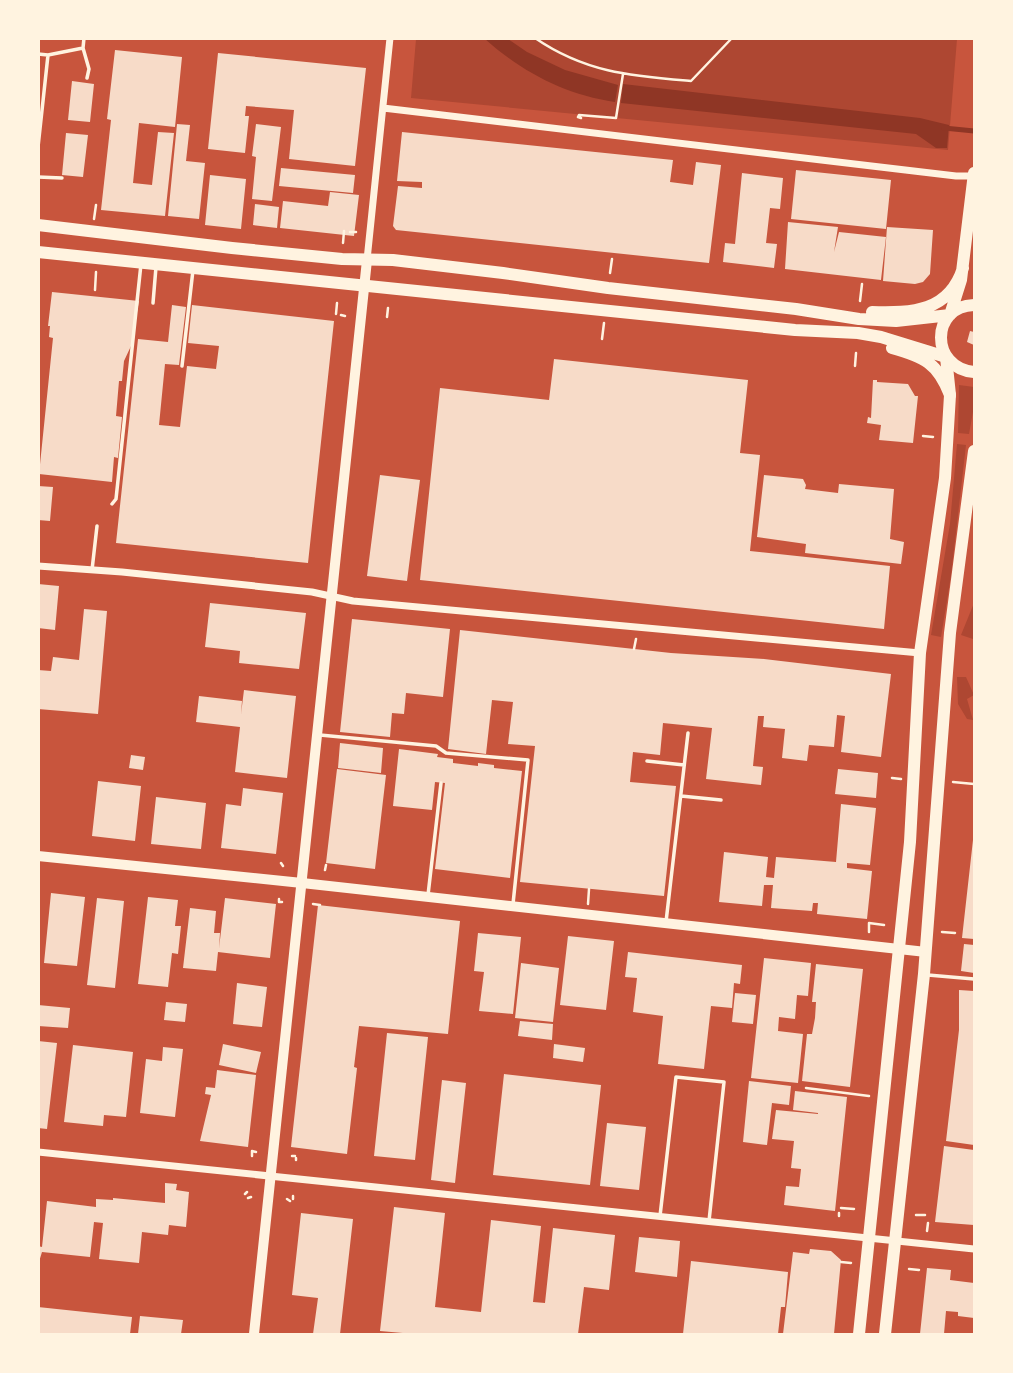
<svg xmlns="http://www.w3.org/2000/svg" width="1013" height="1373" font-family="Inter,sans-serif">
  <rect width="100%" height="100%" fill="#c8553d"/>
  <path fill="#ae4732" d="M416,39H957L948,150L411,98Z
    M959,385L974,387V406L969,434L958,433Z
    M957,444L966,445L951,576L941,637L931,635L950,524Z
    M974,603L973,639L961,635Z
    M957,677H966L974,695L967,699L973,720L967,719L958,704Z"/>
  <path fill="#8f3625" d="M485,39H508L527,52L565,70L618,85L615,102C565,95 522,72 485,39Z
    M623,84L920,118L949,125L947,148H936L916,134L621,103Z"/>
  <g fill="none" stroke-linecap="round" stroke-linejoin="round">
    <path stroke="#8f3625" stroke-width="5" d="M944,128L974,131"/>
  </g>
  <path fill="#f7dbc8" d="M115,50L182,57L175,127L139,123L133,183L152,185L158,132L174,133L165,216L101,210L111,120L107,119Z
    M218,53L366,68L355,166L289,159L294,110L246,106L245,116H249L245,153L208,149Z
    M72,81L94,84L90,122L68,120Z
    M177,124L190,125L186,161L205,163L199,219L168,216Z
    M256,124L281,127L272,201L252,199L256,157L252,156Z
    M402,132L673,160L670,182L693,185L696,162L721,165L709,263L396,230L393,226L398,186L422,188V182L397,181Z
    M66,133L88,135L83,177L62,175Z
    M281,168L355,175L353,193L279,186Z
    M796,170L891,180L886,229L791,219Z
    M742,173L783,178L780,209L770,208L766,243L777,244L774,268L723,262L725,243L735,244Z
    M210,175L246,179L241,229L205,225Z
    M330,192L359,195L354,236L280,228L283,201L328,206Z
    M255,204L279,207L277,228L253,225Z
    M788,222L838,227L834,252L839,232L886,237L881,280L785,269Z
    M887,227L933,230L930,274L923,282L915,284L883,281Z
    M52,292L139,301L131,346L124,361L122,381H119L116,416L122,417L118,458L114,457L112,482L39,474L53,338L49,337L50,326H48Z
    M172,305L186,307L179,365L165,364L159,425L180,427L187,366L216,369L219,346L188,343L192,305L334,321L308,563L116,543L138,339L168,342Z
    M970,331L974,332V345L967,342Z
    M554,359L748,380L740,453L760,455L750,551L890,566L884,629L420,580L440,388L549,400Z
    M873,380H877V382L908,384L915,396H918L913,443L879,440L881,425L867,423L868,417L871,418Z
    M380,475L420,480L407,581L367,576Z
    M764,475L803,479L806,485L805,489L838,493L839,484L894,489L890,539L904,542L901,564L805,553L806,544L757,537Z
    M38,486L53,487L50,521L38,520Z
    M38,584L59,586L55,630L38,628Z
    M210,603L306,613L299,669L239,663L240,651L205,647Z
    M84,609L107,611L98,714L38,709V670L51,671L53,657L79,660Z
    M352,619L450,629L443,697L406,693L404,714L392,713L390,737L340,732Z
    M460,630L671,653L764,659L891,674L881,757L841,752L845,716L837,715L834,747L809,745L807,761L782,758L785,729L763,727L764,716H758L753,766L763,767L761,785L706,779L712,728L663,723L660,755L633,752L630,782L676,786L664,896L520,882L535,746L508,744L513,702L492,700L486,754L448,749Z
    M244,690L296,696L287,778L235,772L240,727L196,722L199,696L242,701L241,714Z
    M340,743L383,748L381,773L338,768Z
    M399,749L438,754L437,757L453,759V763L478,766V763L494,765V768L522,771L510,878L435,869L445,783L435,782L432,810L393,806Z
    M131,755L145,757L143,770L129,768Z
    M337,769L386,775L375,869L326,863Z
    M838,769L878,773L876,798L835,794Z
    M98,781L141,786L135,841L92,836Z
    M243,788L283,793L276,854L221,848L226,804L241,806Z
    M156,797L206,803L201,849L151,844Z
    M841,804L876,808L870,865L847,863V868L872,871L867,919L817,914L818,903H813L812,911L771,908L773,885H764L762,906L719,902L724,852L768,857L766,877L774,878L776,857L836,862Z
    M973,840L974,841V939L962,938Z
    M51,893L85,897L77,966L44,963Z
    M148,897L178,900L175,926H181L178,954L172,953L168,987L138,984Z
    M97,898L124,901L115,988L87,985Z
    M225,898L276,904L270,958L218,952L216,971L183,968L190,908L216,911L214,933H220L219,948Z
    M318,905L460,921L448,1034L359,1026L354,1067L357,1068L347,1154L291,1147Z
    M478,933L521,937L513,1014L479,1011L484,972L474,971Z
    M568,936L614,941L606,1010L560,1005Z
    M964,944L974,945V973L961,971Z
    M628,952L742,965L740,984L734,983L732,1008L711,1006L704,1069L658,1064L663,1016L633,1012L637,978L625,977Z
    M764,958L811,963L808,996L797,995L795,1019L779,1017L778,1031L803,1034L798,1083L751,1078Z
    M521,963L559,968L553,1022L515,1018Z
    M816,964L863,969L850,1087L802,1081L807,1034H812L815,1018L816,1002H812Z
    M237,983L267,987L262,1027L233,1024Z
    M959,990L974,991V1145L946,1141L959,1030Z
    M735,993L756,995L753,1024L732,1022Z
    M166,1002L187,1004L185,1022L164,1020Z
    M38,1005L70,1008L68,1028L38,1026Z
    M520,1021L553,1024L552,1040L518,1036Z
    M387,1033L428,1037L415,1160L374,1156Z
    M38,1041L57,1043L47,1129L38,1128Z
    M223,1044L261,1052L256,1073L219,1065Z
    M554,1044L585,1048L583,1062L553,1058Z
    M73,1045L133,1052L126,1117L104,1115L103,1126L64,1122Z
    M163,1047L183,1049L175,1117L140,1113L146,1059L162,1061Z
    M217,1070L256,1075L248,1147L200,1141L211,1095L205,1094L206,1087L215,1088Z
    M504,1074L601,1085L590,1185L493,1175Z
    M442,1080L466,1083L455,1183L431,1180Z
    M749,1081L791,1086L789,1105L772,1103L767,1145L743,1142Z
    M795,1091L847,1097L835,1211L784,1205L786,1186L799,1187L801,1169L791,1168L794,1141L772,1139L776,1110L818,1114V1113L793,1110Z
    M607,1123L646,1127L639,1190L600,1186Z
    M944,1146L974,1150V1225L935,1222Z
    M165,1183L177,1184L176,1190L189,1192L186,1227L169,1225L168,1235L142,1232L139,1263L99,1259L103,1223L94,1222L90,1257L42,1252L38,1265V1246L42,1247L47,1201L96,1207V1199L113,1200V1198L165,1203Z
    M394,1207L445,1213L435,1307L481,1312L491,1220L541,1226L533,1302L545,1303L553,1228L615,1235L609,1290L584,1287L578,1334H414L380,1331Z
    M301,1213L353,1219L340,1334H313L318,1298L292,1295Z
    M639,1237L680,1241L677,1277L635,1272Z
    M810,1249L831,1251L841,1260L834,1334H783L793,1252L809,1254Z
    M691,1261L788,1272L785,1307H781L778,1334H683Z
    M927,1268L951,1270L950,1280L974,1283V1318L958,1316V1312L946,1311L944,1334H920Z
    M38,1307L132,1317L130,1334H38Z
    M140,1316L183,1320L181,1334H138Z"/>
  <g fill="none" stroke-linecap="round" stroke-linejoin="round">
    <path stroke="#fff3e0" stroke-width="2.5" d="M535,38C586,73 632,76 691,81L732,38
      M581,118L578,117L579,115L616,118L623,74
      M94,219L96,205
      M350,232H356
      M343,243L344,231
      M610,273L612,259
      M95,290L96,272
      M860,301L862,284
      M336,314L337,303
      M341,315L345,316
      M387,317L388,308
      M602,339L604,323
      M855,366L856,353
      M923,436L933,437
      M634,649L636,639
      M892,778L901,779
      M953,782L974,784
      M281,863L283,866
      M325,870L326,865
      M279,899V902H282
      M313,904L320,905
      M588,904L589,889
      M869,932V923L884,925
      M942,932L955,933
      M806,1088L869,1096
      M252,1156V1151L256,1152
      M292,1156H295
      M296,1160V1158
      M245,1194L247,1192
      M293,1196V1199
      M248,1198L251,1197
      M287,1199L290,1201
      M841,1208L854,1209
      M916,1215H925
      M839,1216V1213
      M927,1231L928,1223
      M841,1262L851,1263
      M909,1269L919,1270"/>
    <path stroke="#fff3e0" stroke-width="3.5" d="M83,48L89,69L87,78
      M38,54L48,55
      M38,147L48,55L83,48L84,38
      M38,177L62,178
      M153,303L156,267
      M182,366L193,270
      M112,504L116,499L141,264
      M92,570L97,526
      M320,735L436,746L446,753L528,760L513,904
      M647,761L684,765
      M681,796L721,800
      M428,895L441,783
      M666,922L688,733
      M928,975L974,979
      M660,1216L676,1077L724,1082L709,1221"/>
    <path stroke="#fff3e0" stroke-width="7" d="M383,108L956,176H974
      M367,260L390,38
      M38,566L122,572L312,592L353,601L920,653
      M38,1152L974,1249"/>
    <path stroke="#fff3e0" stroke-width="10" d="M38,856L302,883L926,952
      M254,1334L367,260"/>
    <path stroke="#fff3e0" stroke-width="12" d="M859,1334L910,842L920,653L945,478L950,395L946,357
      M885,1334L924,974L950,633L974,451"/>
    <path stroke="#fff3e0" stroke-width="12" d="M38,225L232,248L342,259L393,260L503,273L608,288L796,309L859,319L896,321L950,315
      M38,252L795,330L858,333L881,337L946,357
      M974,305C930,306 930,368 974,372
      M872,312C912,313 949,312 963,268
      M950,315L961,280L974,173
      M892,348C924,357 938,363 950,395"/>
  </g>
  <rect width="1013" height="1373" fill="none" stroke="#fff3e0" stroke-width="80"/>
</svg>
